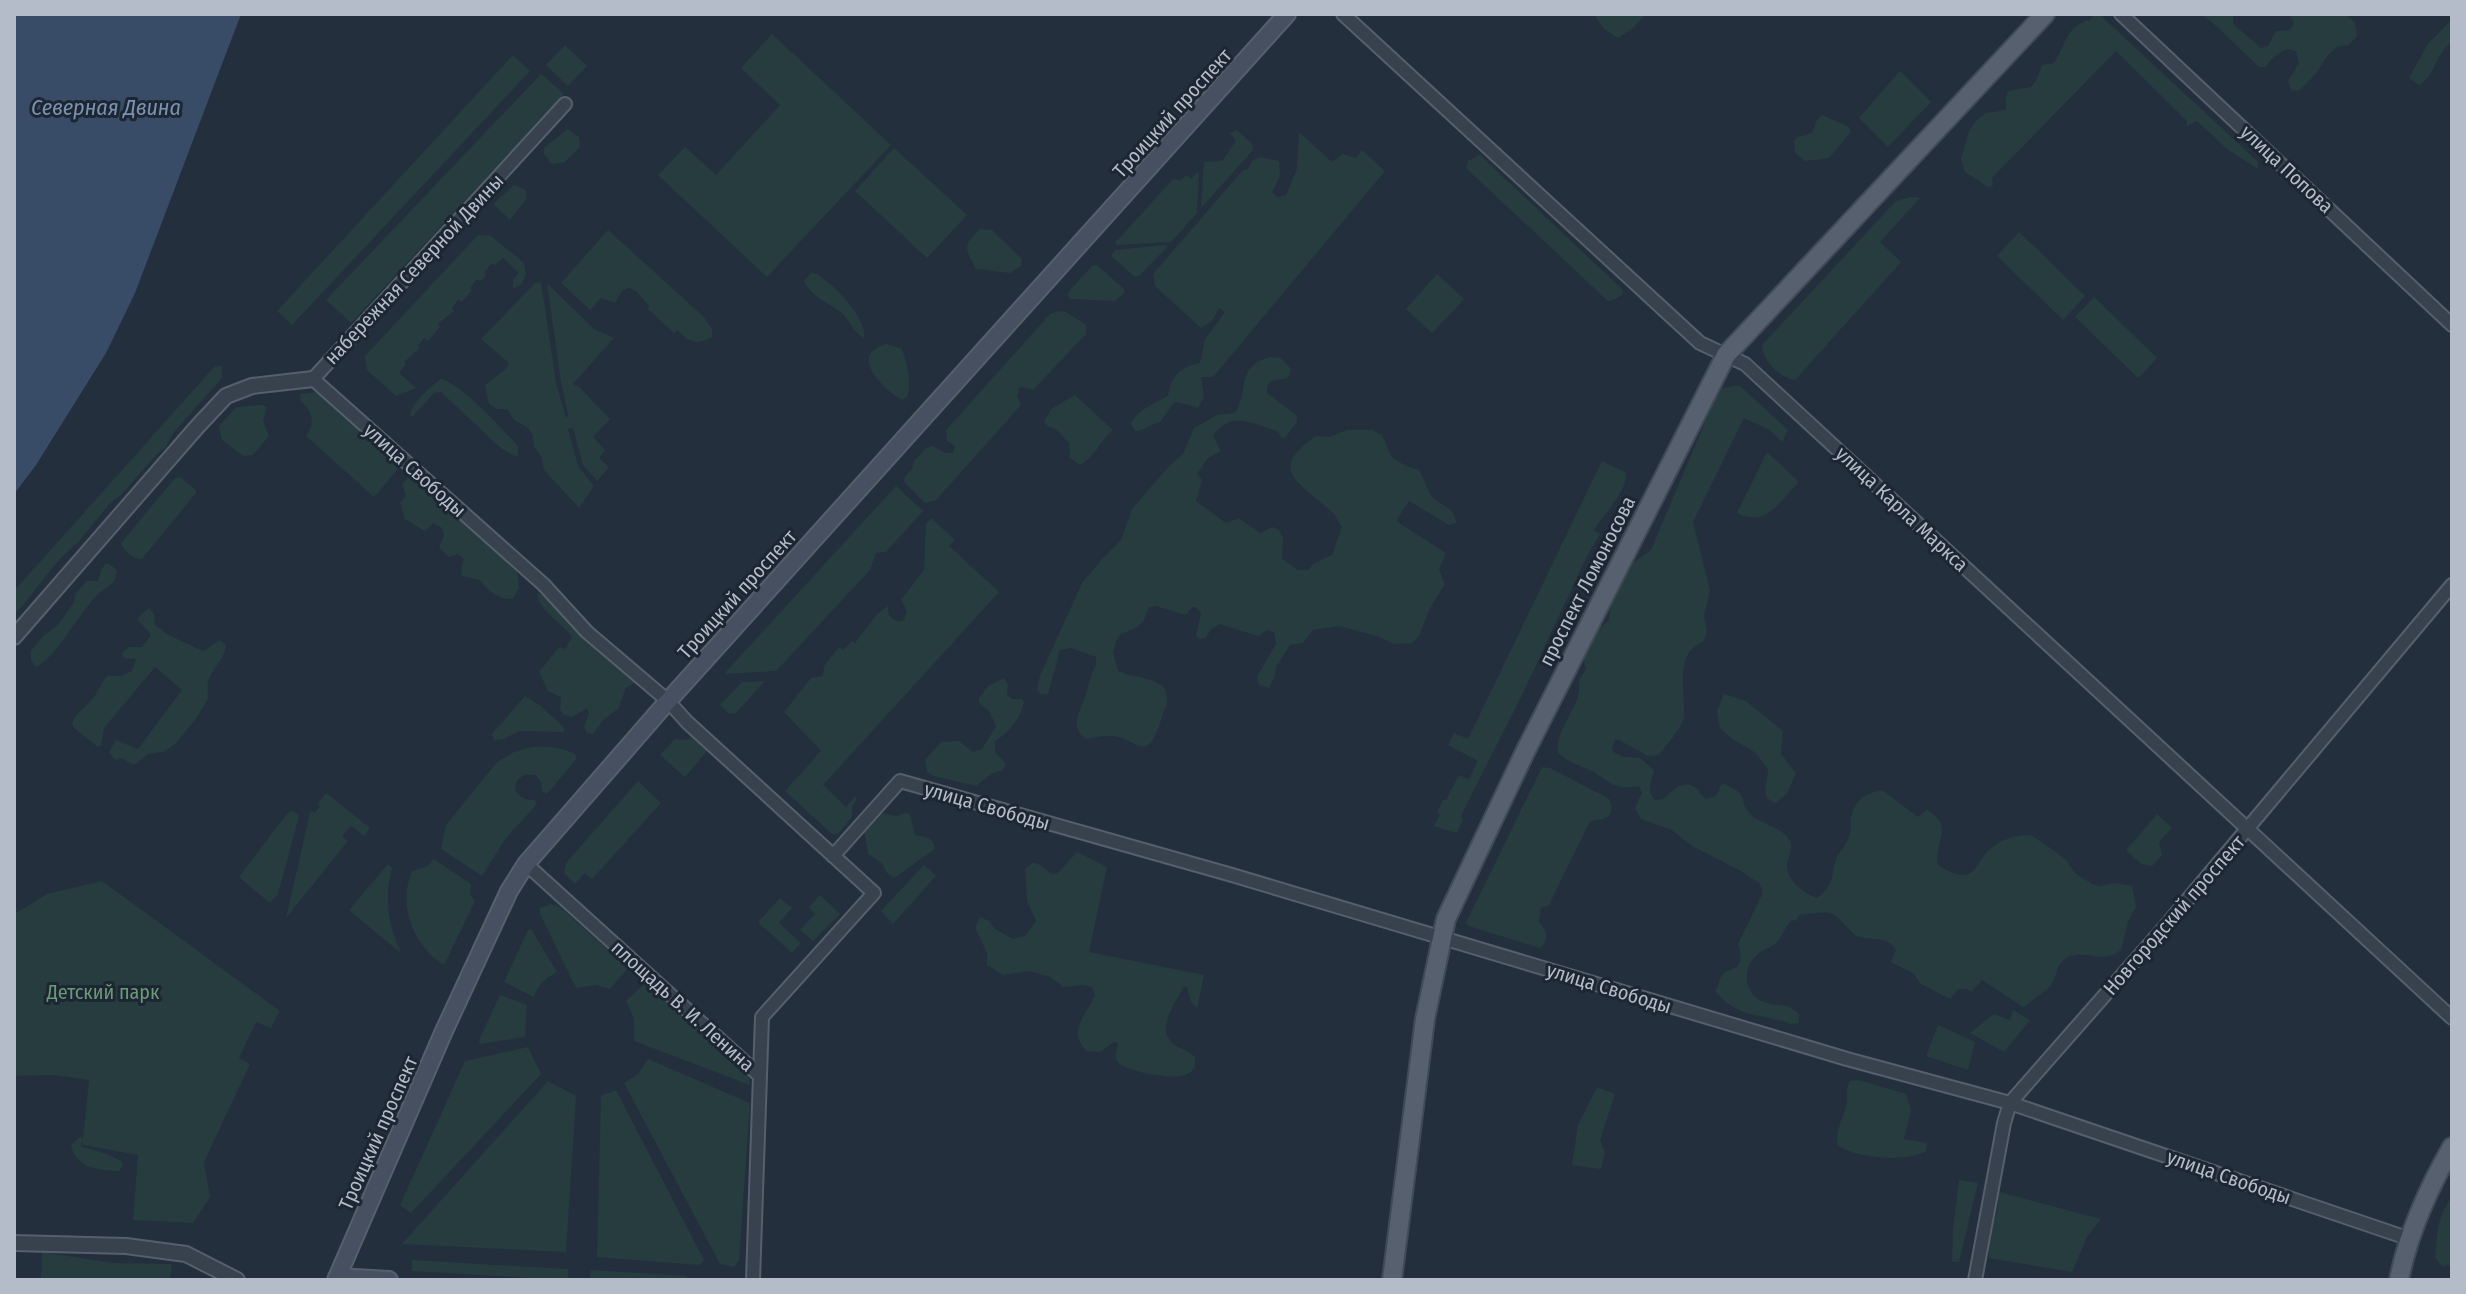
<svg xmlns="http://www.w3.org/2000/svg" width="2466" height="1294" font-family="'Fira Sans Condensed',sans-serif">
  <rect width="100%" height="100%" fill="#242f3e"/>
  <path fill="#263c3f" d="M1594,14H1646L1633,28L1618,38L1604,29Z
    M2093,14H2099L2258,162V169L2227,149L2197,121L2187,126V121L2116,51L1992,178L1993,186L1988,187L1965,172L1961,159L1969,131L1976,121L1986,113L2006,110V98L2008,91L2031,87L2037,79L2042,65L2054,63C2066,45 2066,25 2090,20Z
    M2200,14H2233V24L2261,48L2268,46L2276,31L2290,30L2294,23L2289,14H2345L2355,23L2357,36L2349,45L2337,47L2328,55L2317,72L2300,90L2292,91L2288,81L2299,63L2296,51L2288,49C2279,52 2271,58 2266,67H2259L2214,24Z
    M2452,19V42C2434,54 2437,75 2419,85L2409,78L2428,44Z
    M772,34L891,145L767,277L658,175L685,147L716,175L780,105L741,68Z
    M565,45L587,66L568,86L546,65Z
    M513,55L530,71L292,325L277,311Z
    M1900,71L1931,102L1888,147L1859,118Z
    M541,74L564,94L351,323L326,300Z
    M1822,115L1849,127L1851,132L1829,158L1805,161L1795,153L1794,141L1797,137L1812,133L1817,120Z
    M567,129L579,137L580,147L565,162L552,164L544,154V148Z
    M1237,130L1252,144L1253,150L1201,208L1204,162L1222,161L1236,141L1230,133Z
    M1299,132L1332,162L1343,154L1356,158L1362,150L1385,171L1213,377H1201L1204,397L1198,408L1178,402L1173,404L1160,422C1151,424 1143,431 1135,431L1131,424C1137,410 1155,403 1168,396C1171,376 1180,367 1200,363L1205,339L1225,312L1219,308L1212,321L1201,328L1155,286L1153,274L1243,170L1248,169L1253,160L1261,157L1279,161L1280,176L1272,192L1278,197L1286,195L1297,169Z
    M894,148L967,215L927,258L855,191Z
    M1480,155L1623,290L1622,295L1613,300L1608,301L1466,168L1468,161Z
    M1199,171L1197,213L1171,242L1117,245L1115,243L1173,179L1181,180L1186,175L1191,179Z
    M514,185L526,190L527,198L510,220L493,204Z
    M1910,197L1920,198L1880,242L1901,262L1795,380C1780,378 1762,361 1762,345L1896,201Z
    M980,229L992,230L1022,259L1021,266L1010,273L976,269C965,249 962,246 980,229Z
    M608,230L704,317L712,329V337C695,346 690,342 677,330L674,333L648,309L649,306L636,291L629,288L622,291L615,303L601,298L590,310L561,283Z
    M2019,232L2085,296L2063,320L1997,256Z
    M478,235L491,236L524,263L526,274L522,284L513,289V280L519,273L503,258L495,265L492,263L484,272L486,275L481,281L477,279L470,288L472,290L462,302L458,300L452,308L454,311L438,324L440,327L428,341L424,338L418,346L420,348L404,362L406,364L399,373L416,388L396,396L367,370L365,356Z
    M1165,245L1167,247L1139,276H1134L1111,256L1115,250Z
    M1097,265L1124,289V293L1115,301L1070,299L1068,295L1070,290L1092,266Z
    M812,272C829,278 868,318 864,338C851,331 849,317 838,310C823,300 814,298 804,281Z
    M1437,274L1464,299L1432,333L1406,309Z
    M541,282L556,383L566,418L568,415L561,382L547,283L594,329L614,338L573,384L579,387L610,419L593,437L605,450L599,458L609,467L597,481L583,465L573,428L568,429L578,466L594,486L579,508L544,470L542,458L534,447L533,436L528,428L514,420L507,409H497L489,404L485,385L506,369L509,363L481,339L535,283Z
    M2094,297L2157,358L2138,378L2075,317Z
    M1058,311L1066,312L1086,325V334L1033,390L1023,387L1019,388L1017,396L1021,405L936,500L925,503L904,482L905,476L912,469L914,461L926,448L932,446L946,453H953L955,446L947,441L946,430L1050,314Z
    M887,344L902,349C907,363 912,383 907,397L902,400C883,389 847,354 887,344Z
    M1270,357L1281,358L1291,369L1288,378L1271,381L1267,387V393L1297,416V422L1285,438H1281L1278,431C1255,426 1232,408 1213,436L1221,451L1208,458L1197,474L1202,480L1196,501L1226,523L1239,518L1260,533L1273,527L1279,530L1283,538L1282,559L1298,570H1309L1313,564L1332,555L1342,527C1338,522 1336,515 1331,511C1301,483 1265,471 1316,436L1329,437L1347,430H1373L1382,435L1392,458L1406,466L1419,470C1423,477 1427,488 1430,494C1439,508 1454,503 1456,523L1449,525L1409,501L1396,521L1446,553L1439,569L1445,584L1430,608L1419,636L1412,643L1394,644L1380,637L1339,626L1313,630L1303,643L1290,645L1276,667L1275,676L1269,688L1259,685L1257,677L1276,644L1274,632L1267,630L1258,636L1220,624L1211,629L1206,638L1199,639L1196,636L1201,613L1196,607H1192L1186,615L1156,606L1149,607L1143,622L1134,629L1121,634L1117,639L1113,652L1118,671C1134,679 1152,675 1165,689C1170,705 1165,705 1161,720C1146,766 1139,739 1113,736C1104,735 1094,738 1086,739C1069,728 1080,711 1085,697C1089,686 1090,675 1096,665V657L1071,648L1060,650L1048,694L1041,695L1037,689L1040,676L1082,583L1102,559L1121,540L1132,509L1169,466L1183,454L1194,428L1217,415L1235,413C1249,393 1235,366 1270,357Z
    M215,366H222V378L174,432L165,448L157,454L121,495L110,503L80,540L57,562L24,604L14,614V591Z
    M441,379C462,384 502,429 518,446V455L516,457L502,449L441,392L434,393L412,417L410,415C412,403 430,387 441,379Z
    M1739,385L1788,430L1782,442L1770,430L1744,418L1693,522L1710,590L1704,616L1707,633L1703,642C1673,653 1686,692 1684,717C1684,724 1665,748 1659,755L1648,756L1619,740H1615L1612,748L1613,752L1624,757L1640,758L1654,770C1652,782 1645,789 1655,800L1663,799C1672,792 1683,777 1697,789C1700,792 1702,796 1706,799L1716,796L1721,785L1724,784C1736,790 1743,792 1744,805C1748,811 1751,816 1757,819C1768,826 1784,829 1790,841C1794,850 1787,857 1787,866C1788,882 1804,893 1817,898C1834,886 1831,876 1836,859C1839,852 1846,845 1849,837C1852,831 1850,825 1851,818C1854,801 1865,793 1882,790L1918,817L1927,810C1956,827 1933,841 1938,865C1944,869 1954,874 1962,875C1976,876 1980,858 1989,850C2001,839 2015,835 2031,835L2056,852L2067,861L2075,873L2092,884L2100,886L2115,883L2132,886L2136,907L2128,922L2121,950C2101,965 2091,950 2071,956C2054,961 2059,978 2049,987C2042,994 2032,1001 2023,1007L1982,980L1972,992L1966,989H1958L1950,999L1921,984L1913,973L1891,962L1896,950C1888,935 1870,941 1856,936C1830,910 1837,910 1799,915L1796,921L1792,920C1786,926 1783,934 1778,941C1772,948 1762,949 1757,955C1741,970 1744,994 1764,1002C1780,1008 1785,1001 1799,1014V1023L1792,1024C1765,1014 1733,1018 1715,990C1720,985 1718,982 1721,977C1724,970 1732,970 1737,967C1742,959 1741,953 1738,944L1762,895V888L1759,883L1741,871L1692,846L1672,830L1641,819L1635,808L1642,792L1639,786C1615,791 1610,782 1592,771C1580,765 1568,763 1558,753C1555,726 1583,707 1579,680L1586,669L1583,655L1596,632L1609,620L1611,603L1633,563L1651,550L1719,389Z
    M318,392L399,463L397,470L374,497L306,436C316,423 312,411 301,401L300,394Z
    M1075,395L1113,430C1101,440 1094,458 1080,465L1070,458L1069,442C1063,439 1061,432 1055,429C1049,426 1047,427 1044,421L1051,409Z
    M261,405L267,407L263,421L269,436L253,455L243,456L222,440L219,426L237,407Z
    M1767,452L1797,480V484C1779,503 1765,528 1737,513Z
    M1602,461L1626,473C1627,493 1604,513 1594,530L1600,534L1587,556L1523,693L1461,816L1463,819L1457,833L1434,826L1440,814L1437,812L1443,800H1446L1459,775L1469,779L1478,761L1448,745L1454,733L1468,739Z
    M410,474L517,569L519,588L513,598C502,602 486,590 480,580L462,576L461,568L464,559L458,554L449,557L439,547L444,536L442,528L433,523L426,531L423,530L405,519L400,503L406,496L402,485Z
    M180,477L196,490V493L142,559C134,560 123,551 121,543L175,478Z
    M896,486L923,511L886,552L876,553L870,570L776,671L724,674Z
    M931,518L955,540L949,546L999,592L823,785L846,807L855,797L857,799L852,807V817L838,834H832L785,791L821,751L784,712L811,678L823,676L824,666L839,647L843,650L852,641L855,643L877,614L888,606C887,615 891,619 899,622L904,620L907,611L901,600L924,570L926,524Z
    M106,563L115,568L117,572C114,586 106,587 97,595C81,611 53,661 36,667L31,660V651L43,636L58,625L74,602L75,594L87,581H98L101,570Z
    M537,593L546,596L638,681L626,688L618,709L604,719L593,734L587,733L584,727L589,713L587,708L572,717L563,714L560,709L561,697L548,691L539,672L559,647L565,649L572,637C562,622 538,611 537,593Z
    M149,608L154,614L155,625L167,634L200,650L204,651L219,640L225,644L226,648C218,672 205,669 208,699L195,720L175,744L163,752L148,754L134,765L121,758L115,760L109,753L116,740L138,749L182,690L155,667L104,728L101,745L98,747L74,728L72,723C76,713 86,707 93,698C99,691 101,683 107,676H120L132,671L136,659L124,658L122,653L129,647H142L151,635L137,619Z
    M1004,678L1008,685L1007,695L1012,699H1022L1024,702C1020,720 1009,732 995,741V752L1006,764L1003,770L991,774L976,786L934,776L927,772L925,760L941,742L959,741L973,752L982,749L996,726L989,711L979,703V698L988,686Z
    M765,681L736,713L729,714L720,705L742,682Z
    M1724,694L1746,701L1783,731L1781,754L1796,773L1788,792L1776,803C1758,797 1768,783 1768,769L1756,753L1731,738L1720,728L1717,711Z
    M525,696L541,706L565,729L563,732L519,731L504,739L494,740L492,734Z
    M692,737L707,751L685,777L660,755L675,739L686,740Z
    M531,747C546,746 562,747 575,754L576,759L547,794L542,791L541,782L536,775L526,774C507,783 515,801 535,800L537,804L506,838L482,876L441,849L446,825L497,762L514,752Z
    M1542,767L1550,768L1604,796L1609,799L1612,807C1610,822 1600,818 1590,821L1549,905L1541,908L1539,922C1547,931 1550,939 1540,948L1469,926L1466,923Z
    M638,781L661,803L592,879L585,873L575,884L564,873L566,863Z
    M326,793L370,828L364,836L351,826L342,836L348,841L286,918L310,813L312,811L314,813L320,806L318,804Z
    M291,811L298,814V820L278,894L270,903L239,877L286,815Z
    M883,813L897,816L905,813L910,814L915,835C925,837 934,837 935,849L894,878L887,873L882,863L868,854L864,830L873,818Z
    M2157,814L2172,828L2159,842L2162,855L2152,866L2141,864L2126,850Z
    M1077,852L1107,867L1089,952L1204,975L1197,1008L1191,1002L1187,987H1183C1176,1004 1154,1028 1174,1044C1181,1050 1188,1050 1195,1057V1067C1191,1072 1191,1073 1185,1075C1175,1080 1125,1072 1118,1062C1114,1057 1117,1049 1118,1043L1114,1042L1100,1052L1087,1051C1066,1032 1087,1014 1095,995L1092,987L1083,985L1064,987L1050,977L1029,971L1003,975L987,965V953L975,928L980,917L989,921L995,929L1013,939L1025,936L1036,921L1027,901L1025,869L1032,863C1043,862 1046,875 1057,874Z
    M434,859L471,884L470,895L475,901L444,965C414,946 397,906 412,871L428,866Z
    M388,864L392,868C384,897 388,927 402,954L349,910Z
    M924,865L936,876L893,924L881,911Z
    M102,881L280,1011L271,1028L256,1022L239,1058L250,1064L204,1162L210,1197L193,1223L133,1220L138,1155L83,1145L82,1142L81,1144L83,1147L107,1154L121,1161L123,1166L119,1171C99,1170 76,1169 71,1145L80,1137L83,1139L89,1080L54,1075L14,1076V914L47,894Z
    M820,895L840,914L813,941L800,930L815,914L809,907Z
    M780,898L792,908L779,923L801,943L792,953L758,922Z
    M551,904L561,908L628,968L610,989L596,985L576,988L540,914V908Z
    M531,929L557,972C545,979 538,984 534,997L504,982L528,930Z
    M645,983L742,1069L749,1078L750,1085L634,1041V1019L626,1001Z
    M500,995L527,1005L525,1037L480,1044L479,1040Z
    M2013,1010L2030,1020L2004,1052L1970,1033L1994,1014L2010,1020Z
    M1938,1025L1975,1042L1968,1070L1926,1056Z
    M528,1047L541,1074L411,1213L400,1205L465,1061Z
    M648,1059L750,1103L739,1260L734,1267L720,1264L624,1083L638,1074Z
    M1858,1080L1906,1094L1911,1110L1904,1139L1927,1143L1926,1151C1906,1163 1858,1158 1838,1146C1834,1130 1845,1116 1847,1101C1848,1092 1845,1089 1850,1081Z
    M548,1081L576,1096L566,1252L402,1244Z
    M1597,1087L1615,1094L1600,1140L1605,1153L1601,1169L1572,1165L1578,1125Z
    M616,1090L704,1260L700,1265L597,1257L601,1096Z
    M1959,1180L1978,1183L1959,1262H1952L1953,1230Z
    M1999,1192L2101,1219L2087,1237L2072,1272L1989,1258L1988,1239L1997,1212Z
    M2452,1197V1265L2442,1266L2435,1258C2438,1232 2436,1219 2452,1197Z
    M42,1252L113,1263L172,1264L170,1280H41Z
    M412,1260L568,1269V1280L412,1271Z
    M591,1270L687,1276L688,1280H590Z"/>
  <path fill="#394c67" d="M14,14H241L135,293L106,353L36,465L14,494Z"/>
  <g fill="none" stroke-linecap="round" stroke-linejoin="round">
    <g stroke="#565f6c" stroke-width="16">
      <path id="minor" d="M1343,14L1700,343L1745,364L2452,1018
        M2121,14L2452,325
        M565,104L313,379L544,585L587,632L668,701L687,722L874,893L762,1017L753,1280
        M833,856L900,781L1232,875L1847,1059L2010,1103L2410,1239
        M526,864L760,1076
        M1975,1280L2004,1123L2010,1103L2169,922L2452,585"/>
    </g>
    <g stroke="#565f6c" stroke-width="18">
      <path id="tertiary" d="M14,637L197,427L226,396L252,386L313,379
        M14,1243L126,1246L186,1254L237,1280"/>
    </g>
    <g stroke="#565f6c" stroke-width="20">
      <path id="secondary" d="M337,1277L389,1280
        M336,1280L444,1031L509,891L526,864L668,701L1287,14"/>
    </g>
    <g stroke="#414a57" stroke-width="22">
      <path id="primary" d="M1392,1280L1425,1019L1446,919L1526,750L1726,355L2045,14
        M2399,1280C2408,1233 2428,1189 2452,1147"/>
    </g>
    <use href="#minor" stroke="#38414e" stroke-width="12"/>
    <use href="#tertiary" stroke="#38414e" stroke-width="14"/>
    <use href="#secondary" stroke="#465061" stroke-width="16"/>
    <use href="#primary" stroke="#56606e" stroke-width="18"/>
  </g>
  <g text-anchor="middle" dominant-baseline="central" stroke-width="6" stroke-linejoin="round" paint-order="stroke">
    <g font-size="20" fill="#b4bcc9" stroke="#1d2633">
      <text transform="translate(1172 113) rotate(-48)">Троицкий проспект</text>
      <text transform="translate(2287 169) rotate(43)">улица Попова</text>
      <text transform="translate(414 269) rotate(-47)">набережная Северной Двины</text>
      <text transform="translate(415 470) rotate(42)">улица Свободы</text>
      <text transform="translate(1902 509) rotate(43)">улица Карла Маркса</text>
      <text transform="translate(1587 581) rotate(-63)">проспект Ломоносова</text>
      <text transform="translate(737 594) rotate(-48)">Троицкий проспект</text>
      <text transform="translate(987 806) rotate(16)">улица Свободы</text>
      <text transform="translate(2174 915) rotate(-49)">Новгородский проспект</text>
      <text transform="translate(1609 988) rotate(17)">улица Свободы</text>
      <text transform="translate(683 1006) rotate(42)">площадь В. И. Ленина</text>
      <text transform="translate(378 1133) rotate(-66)">Троицкий проспект</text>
      <text transform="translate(2229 1177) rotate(19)">улица Свободы</text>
    </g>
    <g font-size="20" fill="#6b9a76" stroke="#1d2633">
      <text x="103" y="992">Детский парк</text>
    </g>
    <g font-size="22" font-style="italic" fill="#7c92b1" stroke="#1d2633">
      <text x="106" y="107">Северная Двина</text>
    </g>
  </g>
  <rect width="2466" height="1294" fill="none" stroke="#b4bcc9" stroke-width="32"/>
</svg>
